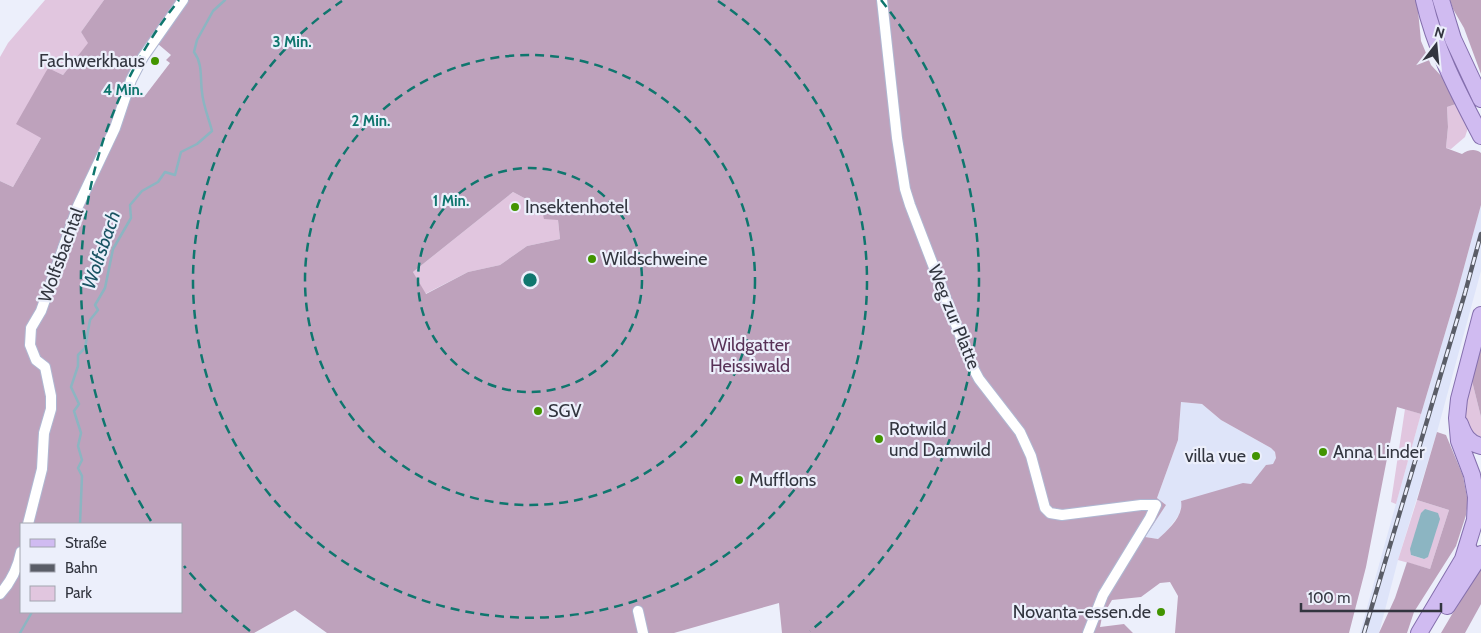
<svg xmlns="http://www.w3.org/2000/svg" width="1481" height="633" font-family="Cabin,sans-serif">
  <rect width="100%" height="100%" fill="#eceffb"/>
  <path fill="#dee4f9" d="M1481,205V271L1437,432L1398,560L1379,633H1360L1421,414L1457,293Z
    M1181,402L1202,404L1221,420L1271,448L1275,452L1276,458L1273,465L1251,484L1181,501L1182,504L1179,515L1166,532L1158,539L1145,537L1165,505L1157,498L1178,440Z"/>
  <path fill="#e1c6df" fill-rule="evenodd" d="M45,0H104L81,32L89,43L63,75L47,68L41,138L13,187L0,181V57L8,43Z
    M1459,103L1468,128L1465,137L1451,149L1446,148L1448,127L1447,107Z
    M513,192L541,207L558,220L560,239L527,246L500,265L468,272L425,294L413,272Z
    M1472,381L1481,417V437C1457,425 1465,402 1472,381Z
    M1405,409L1421,414L1396,504L1391,502Z
    M1417,500L1449,510L1430,569L1398,560ZM1425,509L1424,559L1411,555Z"/>
  <path fill="#bea2bc" fill-rule="evenodd" d="M104,0H1417L1421,41L1431,65L1444,79L1459,103L1447,107L1448,127L1446,148L1462,154C1468,150 1475,148 1481,153V205L1457,293L1421,414L1397,407L1366,567L1349,633H1175L1178,596L1170,582L1160,583L1141,597L1112,600L1102,617L1100,627L1124,624L1133,633H782L779,603L674,633H327L295,610L254,633H0V181L13,187L41,138L16,124L48,68L63,75L88,43L81,32ZM151,38L171,55L166,60L170,63L144,97L125,90L131,68ZM513,192L541,207L544,219L558,220L560,239L527,246L500,265L468,272L426,294L413,272ZM1181,402L1202,404L1221,420L1271,448L1275,452L1276,458L1273,464L1266,465L1251,484L1243,483L1181,501C1184,516 1168,530 1158,539L1145,537L1166,505L1157,498L1178,440ZM21,524H181V612H21Z
    M1450,0H1481V74L1464,28L1453,9Z
    M1481,348V417L1472,381Z
    M1437,432L1446,435L1463,476L1468,502L1466,515L1456,546L1414,612L1407,633H1379L1395,598L1407,562L1430,569L1449,510L1417,500Z
    M1481,565V604L1465,633H1441Z"/>
  <path fill="#8cb5c2" d="M1425,509L1438,513L1440,519L1428,557L1424,559L1411,555L1410,549L1421,513Z"/>
  <g fill="none" stroke-linecap="round" stroke-linejoin="round">
    <path stroke="#8cb5c2" stroke-width="2.5" d="M80,524L82,476L78,468L82,460L78,446L81,433L74,411L79,404L71,387L78,366V355L85,348L90,320L98,310L95,305L105,288L113,249L131,218L130,205L142,191L158,182L165,172L175,175L181,152L197,144L212,131C209,119 203,105 202,92C200,78 203,64 194,52L197,40L213,11L225,0
      M20,633L32,612"/>
    <g stroke="#afb7d2" stroke-width="12">
      <path id="minor" d="M882,0L897,138L905,189L910,205L971,364L979,379L1020,432L1031,456L1045,508L1050,513L1062,515L1141,505H1156L1150,518L1103,595L1088,633
        M28,524L42,469L44,433L51,409V396L45,367L36,360L30,345L31,328L41,311L78,206L115,128L131,80L143,57L183,0
        M0,594C10,583 18,567 21,552
        M638,611L643,633"/>
    </g>
    <g stroke="#846fad" stroke-width="18">
      <path id="primary" d="M1424,0C1435,49 1458,92 1481,136
        M1441,0L1453,39L1481,99
        M1460,424C1464,435 1468,443 1481,446
        M1463,559L1475,520L1476,497L1472,475L1459,441L1457,418L1459,399L1481,315
        M1447,606L1481,554
        M1419,633L1469,549"/>
    </g>
    <use href="#minor" stroke="#fff" stroke-width="10"/>
    <use href="#primary" stroke="#d0bbf1" stroke-width="16"/>
    <g stroke="#5a5d67" stroke-width="4.5">
      <path id="rail" d="M1364,633L1465,293L1481,234"/>
    </g>
    <use href="#rail" stroke="#eceffb" stroke-width="2.5" stroke-dasharray="8" stroke-linecap="butt"/>
  </g>
  <g fill="none" stroke="#0f766e" stroke-width="2.5" stroke-dasharray="9 6">
    <circle cx="530" cy="280" r="112"/>
    <circle cx="530" cy="280" r="225"/>
    <path d="M718 1A337 337 0 1 1 342 1"/>
    <path d="M250 631A449 449 0 0 1 184 566M151 521A449 449 0 0 1 179 0M881 0A449 449 0 0 1 810 631"/>
  </g>
  <g fill="#429400" stroke="#eceffb" stroke-width="2">
    <circle cx="155" cy="61" r="5"/>
    <circle cx="515" cy="207" r="5"/>
    <circle cx="592" cy="259" r="5"/>
    <circle cx="538" cy="411" r="5"/>
    <circle cx="879" cy="439" r="5"/>
    <circle cx="1323" cy="452" r="5"/>
    <circle cx="1256" cy="456" r="5"/>
    <circle cx="739" cy="480" r="5"/>
    <circle cx="1161" cy="612" r="5"/>
  </g>
  <g text-anchor="middle" dominant-baseline="central" stroke-width="4.5" stroke-linejoin="round" paint-order="stroke">
    <g font-size="18" fill="#32353f" stroke="#eceffb" text-anchor="start">
      <text x="145" y="61" text-anchor="end">Fachwerkhaus</text>
      <text x="525" y="207">Insektenhotel</text>
      <text x="602" y="259">Wildschweine</text>
      <text x="548" y="411">SGV</text>
      <text x="889" y="429">Rotwild<tspan x="889" dy="21">und Damwild</tspan></text>
      <text x="1333" y="452">Anna Linder</text>
      <text x="1246" y="456" text-anchor="end">villa vue</text>
      <text x="749" y="480">Mufflons</text>
      <text x="1151" y="612" text-anchor="end">Novanta-essen.de</text>
    </g>
    <g font-size="18" fill="#32353f" stroke="#eceffb">
      <text transform="translate(61 255) rotate(-70)">Wolfsbachtal</text>
      <text transform="translate(954 317) rotate(68)">Weg zur Platte</text>
    </g>
    <g font-size="18" fill="#583257" stroke="#eceffb">
      <text x="750" y="345">Wildgatter<tspan x="750" dy="21">Heissiwald</tspan></text>
    </g>
    <g font-size="19" font-style="italic" fill="#195362" stroke="#eceffb">
      <text transform="translate(101 250) rotate(-71)">Wolfsbach</text>
    </g>
  </g>
  <circle cx="530" cy="280" r="8" fill="#0f766e" stroke="#eceffb" stroke-width="2.5"/>
  <g font-size="15" text-anchor="middle" font-weight="bold" fill="#0f766e" stroke="#eceffb" stroke-width="4.5" stroke-linejoin="round" paint-order="stroke">
    <text x="292" y="47">3 Min.</text>
    <text x="123" y="95">4 Min.</text>
    <text x="371" y="126">2 Min.</text>
    <text x="451" y="206">1 Min.</text>
  </g>
  <rect x="20" y="523" width="162" height="90" fill="#eceffb" stroke="#a2a5b0"/>
  <rect x="30" y="539" width="25" height="8" fill="#d0bbf1" stroke="#a2a5b0"/>
  <text x="65" y="548" font-size="15" fill="#32353f">Straße</text>
  <rect x="30" y="564" width="25" height="8" fill="#5a5d67" stroke="#a2a5b0"/>
  <text x="65" y="573" font-size="15" fill="#32353f">Bahn</text>
  <rect x="30" y="586" width="25" height="15" fill="#e1c6df" stroke="#a2a5b0"/>
  <text x="65" y="598" font-size="15" fill="#32353f">Park</text>
  <g transform="translate(1436 45) rotate(16)" stroke="#eceffb" stroke-width="4" paint-order="stroke">
  <path d="M0-4L9 19L0 12L-9 19Z" fill="#32353f"/>
  <text y="-8" font-size="14" font-weight="bold" text-anchor="middle" fill="#32353f">N</text>
  </g>
  <path d="M1301 603v8h140v-8" fill="none" stroke="#32353f" stroke-width="2.5"/>
  <text x="1308" y="603" font-size="15" fill="#32353f" stroke="#eceffb" stroke-width="4" paint-order="stroke">100 m</text>
</svg>
